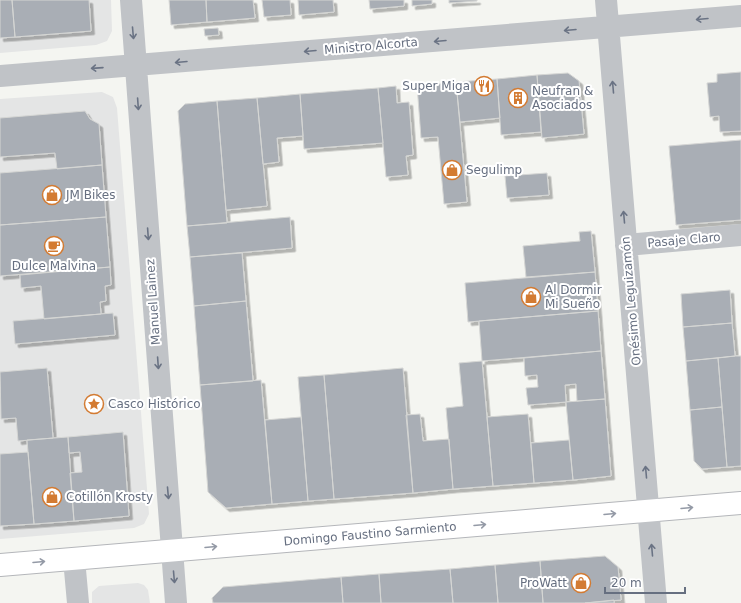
<svg xmlns="http://www.w3.org/2000/svg" width="741" height="603" font-family="'DejaVu Sans',sans-serif">
  <defs>
    <filter id="shadow"><feDropShadow dx="3.5" dy="3.5" stdDeviation="0" flood-color="#0004"/></filter>
  </defs>
  <rect width="100%" height="100%" fill="#f4f5f1"/>
  <path fill="#e4e5e5" d="M0,0H111L112,31L107,41L96,45L0,53Z
    M102,92L113,97L117,108L149,514L144,524L134,528L0,539V99Z
    M138,583L144,585L148,590L150,603H92V592L99,586Z"/>
  <path fill="#a9aeb5" stroke="#d5d6d4" filter="url(#shadow)" d="M0,0H12L15,37L0,38Z
    M12,0H89L91,31L15,37Z
    M169,0H206L207,22L171,25Z
    M206,0H253L255,18L207,22Z
    M262,0H290L291,15L264,17Z
    M298,0H333L334,12L299,15Z
    M369,0H404V6L370,9Z
    M412,0H432V4L412,6Z
    M449,0H477V1L449,3Z
    M218,28L219,35L205,36L204,29Z
    M741,72V131L720,132L719,116L710,117L707,83L717,82V74Z
    M568,73L579,81L584,134L542,138L537,75Z
    M537,75L541,132L501,135L497,79Z
    M497,79L500,118L460,122L456,82Z
    M456,82L467,202L444,204L438,137L421,138L417,85Z
    M396,86L397,103L409,102L413,155L406,156L408,175L386,177L378,88Z
    M378,88L383,143L304,149L300,94Z
    M300,94L303,136L277,138L279,162L263,164L257,98Z
    M257,98L267,206L226,210L217,101Z
    M217,101L227,223L187,226L178,111L185,104Z
    M85,111L90,119L99,124L102,165L57,169L55,153L0,157V118Z
    M741,140V220L676,225L669,146Z
    M102,165L106,217L0,225V173Z
    M547,173L549,195L507,198L505,176Z
    M106,217L110,267L0,276V225Z
    M290,217L292,248L190,257L187,226Z
    M591,231L595,272L526,277L523,246L580,241L579,232Z
    M242,253L246,301L194,306L190,257Z
    M110,267L111,285L105,286L106,301L100,302L101,314L44,319L41,286L21,288L20,275Z
    M595,272L598,311L468,322L465,283Z
    M730,290L732,323L683,327L681,294Z
    M246,301L253,381L200,385L194,306Z
    M598,311L601,351L482,361L479,321Z
    M113,313L115,335L15,344L13,321Z
    M732,323L735,356L686,361L683,327Z
    M601,351L605,399L577,401L576,384L565,385L566,402L528,405L526,388L538,387L537,375L525,376L524,358Z
    M735,356H741V466L727,467L718,358Z
    M718,358L722,407L690,410L686,361Z
    M482,361L493,486L453,489L446,408L463,406L459,363Z
    M47,368L53,438L18,441L16,418L1,419L0,372Z
    M403,368L413,493L334,499L324,375Z
    M324,375L334,499L308,501L298,377Z
    M261,380L272,504L226,508L208,492L200,385Z
    M605,399L611,476L573,480L566,402Z
    M722,407L727,467L702,469L694,461L690,410Z
    M420,414L423,441L449,439L453,489L413,493L406,415Z
    M528,414L534,483L493,486L487,417Z
    M301,417L308,501L272,504L265,420Z
    M123,432L129,516L74,521L70,473L82,472L80,452L69,453L68,437Z
    M68,437L74,521L34,524L27,440Z
    M569,440L573,480L534,483L531,443Z
    M28,452L34,524L0,526V454Z
    M605,556L618,567L621,600L585,603H543L540,561Z
    M540,561L543,603H498L495,565Z
    M495,565L498,603H453L450,569Z
    M450,569L453,603H381L379,574Z
    M379,574L381,603H343L341,577Z
    M341,577L343,603H213L212,598L223,587Z
    M614,600V603H585Z"/>
  <g fill="none" stroke-linecap="round" stroke-linejoin="round">
    <g stroke="#b4b6ba" stroke-width="24">
      <path id="major" d="M0,565L741,503"/>
    </g>
    <path stroke="#c0c3c7" stroke-width="22" d="M131,0L176,603
      M606,0L656,603
      M0,76L741,16
      M626,245L741,235
      M74,559L78,603"/>
    <use href="#major" stroke="#fff" stroke-width="22"/>
  </g>
  <defs><path id="oneway-shaft" d="M-6 0H5M1.5-3L5.5 0L1.5 3" fill="none" stroke-width="1.6" stroke-linecap="round" stroke-linejoin="round"/></defs>
  <g stroke="#6a7384">
    <use href="#oneway-shaft" transform="translate(702 19) rotate(175)"/>
    <use href="#oneway-shaft" transform="translate(570 30) rotate(175)"/>
    <use href="#oneway-shaft" transform="translate(133 33) rotate(85)"/>
    <use href="#oneway-shaft" transform="translate(440 41) rotate(175)"/>
    <use href="#oneway-shaft" transform="translate(310 51) rotate(175)"/>
    <use href="#oneway-shaft" transform="translate(181 62) rotate(175)"/>
    <use href="#oneway-shaft" transform="translate(97 68) rotate(176)"/>
    <use href="#oneway-shaft" transform="translate(613 87) rotate(-95)"/>
    <use href="#oneway-shaft" transform="translate(138 104) rotate(86)"/>
    <use href="#oneway-shaft" transform="translate(624 217) rotate(-95)"/>
    <use href="#oneway-shaft" transform="translate(148 234) rotate(86)"/>
    <use href="#oneway-shaft" transform="translate(158 363) rotate(86)"/>
    <use href="#oneway-shaft" transform="translate(646 472) rotate(-95)"/>
    <use href="#oneway-shaft" transform="translate(168 493) rotate(85)"/>
    <use href="#oneway-shaft" transform="translate(652 550) rotate(-95)"/>
    <use href="#oneway-shaft" transform="translate(174 577) rotate(85)"/>
  </g>
  <g stroke="#949aa6">
    <use href="#oneway-shaft" transform="translate(687 508) rotate(-5)"/>
    <use href="#oneway-shaft" transform="translate(610 514) rotate(-5)"/>
    <use href="#oneway-shaft" transform="translate(480 525) rotate(-5)"/>
    <use href="#oneway-shaft" transform="translate(211 547) rotate(-5)"/>
    <use href="#oneway-shaft" transform="translate(39 562) rotate(-5)"/>
  </g>
  <defs>
    <g id="restaurant-ring" transform="scale(1)"><circle r="9.5" fill="#fff" stroke="#d37b32" stroke-width="1.5"/><path d="M-5-6h1v4h1v-4h1v4h1v-4h1v5L-1.5 .5V6h-2V.5L-5-1ZM5-6V6H3V1.5H1.5Q1.5-4 5-6Z" fill="#d37b32"/></g>
    <g id="building-ring" transform="scale(1)"><circle r="9.5" fill="#fff" stroke="#d37b32" stroke-width="1.5"/><path d="M-4-6H4V6H1V3H-1V6H-4ZM-2.5-4.3h1.7v1.8h-1.7ZM.8-4.3h1.7v1.8H.8ZM-2.5-1h1.7V.8h-1.7ZM.8-1h1.7V.8H.8Z" fill="#d37b32"/></g>
    <g id="shop-ring" transform="scale(1)"><circle r="9.5" fill="#fff" stroke="#d37b32" stroke-width="1.5"/><path d="M-5-2.5h2.3a2.7 3.5 0 0 1 5.4 0H5L5.5 6h-11ZM-1.5-2.5h3a1.5 2.3 0 0 0-3 0Z" fill="#d37b32"/></g>
    <g id="cafe-ring" transform="scale(1)"><circle r="9.5" fill="#fff" stroke="#d37b32" stroke-width="1.5"/><path d="M-5.5-4.5H6V0H3Q3 3.5 0 3.5H-2.5Q-5.5 3.5-5.5 0ZM3-3.2v2h1.7v-2ZM-6 4.5H4V6H-6Z" fill="#d37b32"/></g>
    <g id="sight-ring" transform="scale(1)"><circle r="9.5" fill="#fff" stroke="#d37b32" stroke-width="1.5"/><path d="M0-6L1.8-2.2L6-1.7L2.9 1.2L3.7 5.4L0 3.3L-3.7 5.4L-2.9 1.2L-6-1.7L-1.8-2.2Z" fill="#d37b32"/></g>
  </defs>
  <g fill-rule="evenodd">
    <use href="#restaurant-ring" x="484" y="86"/>
    <use href="#building-ring" x="518" y="98"/>
    <use href="#shop-ring" x="452" y="170"/>
    <use href="#shop-ring" x="52" y="195"/>
    <use href="#cafe-ring" x="54" y="246"/>
    <use href="#shop-ring" x="531" y="297"/>
    <use href="#sight-ring" x="94" y="404"/>
    <use href="#shop-ring" x="52" y="497"/>
    <use href="#shop-ring" x="581" y="583"/>
  </g>
  <g text-anchor="middle" dominant-baseline="central" stroke-width="4" stroke-linejoin="round" paint-order="stroke">
    <g font-size="12" fill="#666f80" stroke="#fff">
      <text transform="translate(371 46) rotate(-5)">Ministro Alcorta</text>
      <text transform="translate(684 240) rotate(-5)">Pasaje Claro</text>
      <text transform="translate(631 301) rotate(-95)">Onésimo Leguizamón</text>
      <text transform="translate(153 302) rotate(-94)">Manuel Lainez</text>
      <text transform="translate(370 534) rotate(-5)">Domingo Faustino Sarmiento</text>
    </g>
    <g font-size="12" fill="#666f80" stroke="#fff" text-anchor="start">
      <text x="470" y="86" text-anchor="end">Super Miga</text>
      <text x="532" y="91">Neufran &amp;<tspan x="532" dy="14">Asociados</tspan></text>
      <text x="466" y="170">Segulimp</text>
      <text x="66" y="195">JM Bikes</text>
      <text x="54" y="266" text-anchor="middle">Dulce Malvina</text>
      <text x="545" y="290">Al Dormir<tspan x="545" dy="14">Mi Sueño</tspan></text>
      <text x="108" y="404">Casco Histórico</text>
      <text x="66" y="497">Cotillón Krosty</text>
      <text x="567" y="583" text-anchor="end">ProWatt</text>
    </g>
  </g>
  <path d="M605 587v6h80v-6" fill="none" stroke="#666f80" stroke-width="2"/>
  <text x="611" y="587" font-size="12" fill="#666f80" stroke="#ffffff" stroke-width="3" paint-order="stroke">20 m</text>
</svg>
